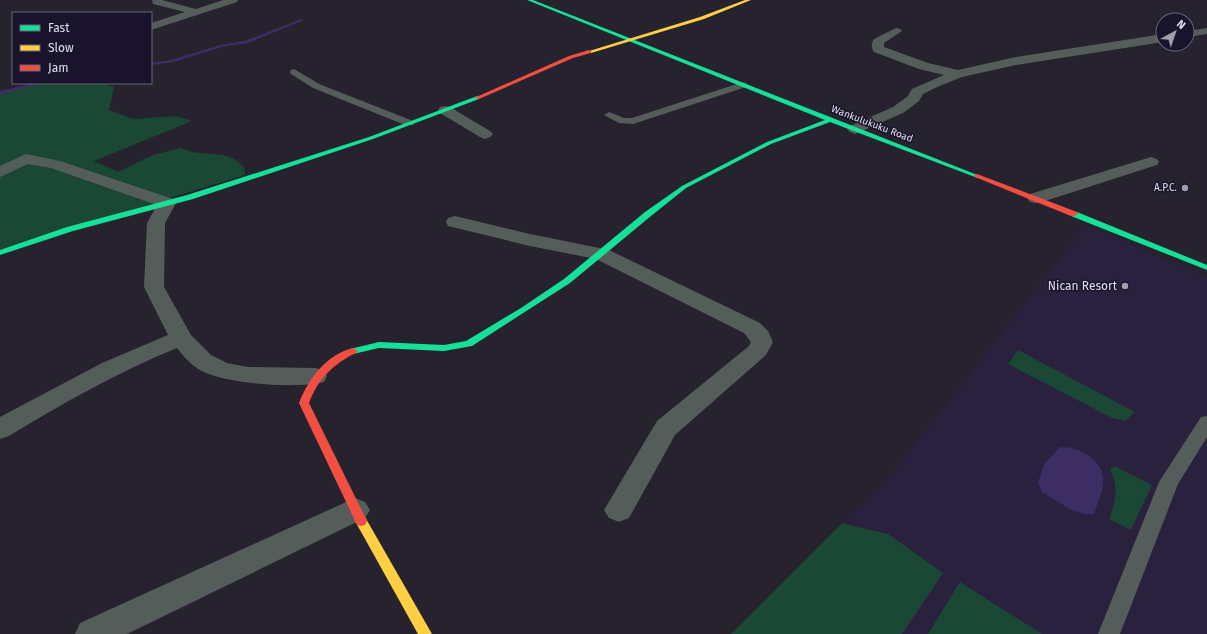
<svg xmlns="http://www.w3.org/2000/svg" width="1207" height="634" font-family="'Fira Sans',sans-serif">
  <rect width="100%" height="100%" fill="#26232f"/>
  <path fill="#29213e" d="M1086,225L1207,277V634H731L891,475Z"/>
  <path fill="#1a4834" d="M41,83H101L114,87L109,110L133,119L177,116L192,121L94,161L118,172L153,155L181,148L191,152L224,155L234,159L244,167L245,175L0,250V93Z
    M1018,350L1135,412L1125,421L1112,418L1008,364Z
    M1114,466L1152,485L1131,530L1109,519C1116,502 1119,486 1110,469Z
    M842,523L888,534L943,573L902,634H731Z
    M960,582L1042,634H928Z"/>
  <path fill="#3c2e63" d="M1060,447C1064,448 1069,447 1072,448C1085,451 1102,463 1103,477C1104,489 1098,503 1094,514H1084L1070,509L1042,492L1038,483L1044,464Z"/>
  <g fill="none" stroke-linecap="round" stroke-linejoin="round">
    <path fill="#3c2e63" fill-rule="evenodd" d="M301,19L304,20L248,43L221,47L174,62L151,65V63L171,60L220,45L245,41Z
      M35,83H43L0,95V91Z"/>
    <path fill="#555d5a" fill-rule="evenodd" d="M294,69L319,84L413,121L414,123L413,125H405L313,88L291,74L290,72L291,70Z
      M743,82L746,83L748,85L746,87L633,124L619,123L604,115L609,112L624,118H632Z
      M1207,416V437L1178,484L1120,634H1098L1159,482L1201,417Z"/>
    <path fill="#555d5a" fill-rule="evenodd" d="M152,0H162L196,9L223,0H238L237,2L151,30V23L185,12L153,4Z
      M896,28L900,29L902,31L884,43V47L928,63L958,70L1016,57L1163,34V42L1016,65L962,77L937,87L923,94L919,101L903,113L860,132L855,134L850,132L847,129L850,126L893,107L908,96L912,89L944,75L919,69L874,52C871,48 871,43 874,39Z
      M1207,28V34L1187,37V31Z
      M445,106L450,107L490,131L493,134L490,137L485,139L480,137L440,113L438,110L440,107Z
      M26,154L60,161L173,199L176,203L165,223L164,287L191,335L211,355L227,363L248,367L315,368L324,370L327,376L324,382C296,389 227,384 202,371C192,366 184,357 177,348C118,372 63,403 9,436L0,439V417L102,363L168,335L144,287L147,223L157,205L51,168L28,164L0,177V166Z
      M1151,157L1157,159L1159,162L1157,165L1042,202L1036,203L1030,202L1027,198L1030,194Z
      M455,216L530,234L609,250L760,323L768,331L773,342L766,355L675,435L629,518L619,522L609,518L604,510L657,421L749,346L751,342L744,333L596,259L530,246L448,226L446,222L448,218Z
      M355,498L365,502L370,510L365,518L127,634H75L80,623Z"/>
    <path fill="#16e098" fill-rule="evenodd" d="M527,0H533L980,176L977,178L975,177L830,122L771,144L686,188L651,216L570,283L472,346L444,351L379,348L353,354L350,353L348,351L350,349L379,342L444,345L466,341L521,308L564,279L645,212L682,186L767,142L825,120Z
      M477,96L479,97V99L373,139L193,199L73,231L0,255V250L67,227L187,195L369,137Z
      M1071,212H1077L1207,265V270L1071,216Z"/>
    <path fill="#ffcf43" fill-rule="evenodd" d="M745,0H751L704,19L591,53L586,52L700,17Z
      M361,516L365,517L432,634H418L355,521L357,517Z"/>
    <path fill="#f24e42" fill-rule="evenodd" d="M589,50L591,51V53L573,58L479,99L474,98L569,56Z
      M977,174L1077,212L1078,214L1074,216H1071L975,177L974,176Z
      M353,348L358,351L356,353C333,364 318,379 309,403L367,521L365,525L361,526L357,525L299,403C309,378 326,355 353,348Z"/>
  </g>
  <g fill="#a09dac" stroke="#19142b" stroke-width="1.5">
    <circle cx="1185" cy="188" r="4"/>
    <circle cx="1125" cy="286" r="4"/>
  </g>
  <g text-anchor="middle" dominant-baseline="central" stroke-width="3" stroke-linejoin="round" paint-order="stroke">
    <g font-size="10" fill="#e1dfef" stroke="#19142b">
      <text transform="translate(872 124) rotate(21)">Wankulukuku Road</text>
    </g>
    <g font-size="10" fill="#e1dfef" stroke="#19142b" text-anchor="end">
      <text x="1177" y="188">A.P.C.</text>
    </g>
    <g font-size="12" fill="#e1dfef" stroke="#19142b" text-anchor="end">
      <text x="1117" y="286">Nican Resort</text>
    </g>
  </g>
  <rect x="12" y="12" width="140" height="72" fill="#19142b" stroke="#696579"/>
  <rect x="20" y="25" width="20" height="6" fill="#16e098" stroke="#696579"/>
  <text x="48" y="32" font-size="12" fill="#e1dfef">Fast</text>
  <rect x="20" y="45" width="20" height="6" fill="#ffcf43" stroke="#696579"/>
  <text x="48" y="52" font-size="12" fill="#e1dfef">Slow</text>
  <rect x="20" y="65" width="20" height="6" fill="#f24e42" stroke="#696579"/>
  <text x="48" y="72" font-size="12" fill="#e1dfef">Jam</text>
  <g transform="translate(1175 32) rotate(40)"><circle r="19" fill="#19142b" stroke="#696579"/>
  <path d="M0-3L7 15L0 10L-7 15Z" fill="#a09dac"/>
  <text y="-6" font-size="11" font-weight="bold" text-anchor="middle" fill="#e1dfef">N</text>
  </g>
</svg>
